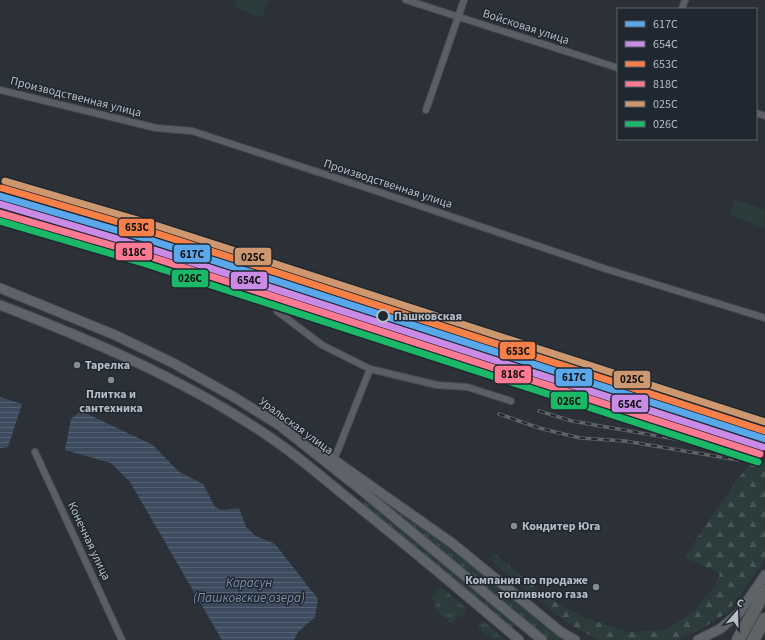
<svg xmlns="http://www.w3.org/2000/svg" width="765" height="640" font-family="'Source Sans 3',sans-serif">
  <defs>
    <pattern id="grass-tufts" width="24" height="20" patternUnits="userSpaceOnUse"><rect width="24" height="20" fill="#2c3c3d"/><path d="M3 7l-1-3M5 7V3M7 7l1-3M15 17l-1-3M17 17v-4M19 17l1-3" fill="none" stroke="#485658"/></pattern>
    <pattern id="forest-firs" width="22" height="20" patternUnits="userSpaceOnUse"><rect width="22" height="20" fill="#2c3c3d"/><path d="M5 1l3.5 6h-7zM16 11l3.5 6h-7z" fill="#485658"/></pattern>
    <pattern id="water-rules" width="6" height="5" patternUnits="userSpaceOnUse"><rect width="6" height="5" fill="#3d4b5e"/><path d="M0 2.5h6" fill="none" stroke="#576374"/></pattern>
  </defs>
  <rect width="100%" height="100%" fill="#2c3137"/>
  <path fill="url(#grass-tufts)" d="M379,496L465,560L568,640H548L540,634L387,509Z
    M365,500L520,626L511,627L362,505Z
    M441,587L464,606L466,610L461,618L458,616L451,623L435,610L436,605L431,597Z
    M480,622H485L504,640C490,640 486,637 478,626Z"/>
  <path fill="url(#forest-firs)" d="M753,459L765,462V560L727,613L696,632L677,640H600L575,628L553,612L489,559L495,554L544,595L583,617L629,632L664,630L695,611L714,586L720,574L685,557L719,505Z"/>
  <path fill="#2c3c3d" d="M237,0H269L262,18L234,7Z
    M735,199L765,210V228L729,215Z"/>
  <path fill="url(#water-rules)" d="M0,397L22,404L8,447L0,448Z
    M81,411L153,445L179,472L203,484L215,507L222,510L239,508L246,527L256,536L275,544L318,599L315,617L298,632L294,640H222L130,482L111,463L65,450L71,419Z"/>
  <g fill="none" stroke-linecap="round" stroke-linejoin="round">
    <g stroke="#4a4d51" stroke-width="8">
      <path id="street" d="M406,0L618,68
        M682,9L685,0
        M0,90L156,128L192,131L373,190L606,269L765,318
        M426,110L464,0
        M756,113L765,116
        M277,311L322,345L370,369
        M35,452L122,640
        M334,460L370,369L437,385L467,387L511,401"/>
    </g>
    <g stroke="#4a4d51" stroke-width="11">
      <path id="secondary" d="M0,288L115,335L173,363L234,397L279,425L365,493L542,640
        M0,305C88,339 176,376 256,428C291,450 323,478 355,504C411,549 465,594 519,640
        M319,451L334,460L452,543L561,632L575,640
        M698,640L720,629L739,613L765,575"/>
    </g>
    <g stroke="#484d52" stroke-width="14">
      <path id="highway" d="M738,640L765,591
        M753,640L765,619"/>
    </g>
    <use href="#street" stroke="#5b5e64" stroke-width="6"/>
    <use href="#secondary" stroke="#5f6369" stroke-width="9"/>
    <use href="#highway" stroke="#606364" stroke-width="12"/>
    <g stroke="#5f6368" stroke-width="3.5">
      <path id="rail" d="M539,411L572,421L698,443
        M499,414L539,428L580,438L625,441L738,460
        M706,428L754,443
        M693,443L738,445L765,449"/>
    </g>
    <use href="#rail" stroke="#1f2730" stroke-width="2" stroke-dasharray="6" stroke-linecap="butt"/>
    <g stroke="#1f2730" stroke-width="10">
      <path id="rail-1" d="M0,196L150,240L765,439"/>
    </g>
    <g stroke="#1f2730" stroke-width="10">
      <path id="rail-2" d="M0,204L148,248L763,447"/>
    </g>
    <g stroke="#1f2730" stroke-width="10">
      <path id="rail-3" d="M2,188L152,232L765,431"/>
    </g>
    <g stroke="#1f2730" stroke-width="10">
      <path id="rail-4" d="M0,213L145,255L760,454"/>
    </g>
    <g stroke="#1f2730" stroke-width="10">
      <path id="rail-5" d="M5,181L155,225L765,422"/>
    </g>
    <g stroke="#1f2730" stroke-width="10">
      <path id="rail-6" d="M0,221L143,263L758,462"/>
    </g>
    <use href="#rail-1" stroke="#5aa8eb" stroke-width="7"/>
    <use href="#rail-2" stroke="#ca8be6" stroke-width="7"/>
    <use href="#rail-3" stroke="#f78048" stroke-width="7"/>
    <use href="#rail-4" stroke="#fe7a93" stroke-width="7"/>
    <use href="#rail-5" stroke="#cd976f" stroke-width="7"/>
    <use href="#rail-6" stroke="#1ab867" stroke-width="7"/>
  </g>
  <circle fill="#1f2730" stroke="#b6bdc6" stroke-width="2" cx="383" cy="316" r="6"/>
  <g fill="#868c94" stroke="#1f2730" stroke-width="1.5">
    <circle cx="77" cy="365" r="4"/>
    <circle cx="111" cy="380" r="4"/>
    <circle cx="514" cy="526" r="4"/>
    <circle cx="596" cy="587" r="4"/>
  </g>
  <g text-anchor="middle" dominant-baseline="central" stroke-width="3" stroke-linejoin="round" paint-order="stroke">
    <g font-size="12" fill="#b6bdc6" stroke="#1f2730">
      <text transform="translate(526 27) rotate(18)">Войсковая улица</text>
      <text transform="translate(76 97) rotate(14)">Производственная улица</text>
      <text transform="translate(388 184) rotate(18)">Производственная улица</text>
      <text transform="translate(296 426) rotate(36)">Уральская улица</text>
      <text transform="translate(89 541) rotate(65)">Конечная улица</text>
    </g>
    <g font-size="12" font-weight="bold" fill="#b6bdc6" stroke="#1f2730" text-anchor="start">
      <text x="394" y="316">Пашковская</text>
    </g>
    <g font-size="12" font-weight="bold" fill="#b6bdc6" stroke="#1f2730" text-anchor="start">
      <text x="85" y="365">Тарелка</text>
      <text x="111" y="394" text-anchor="middle">Плитка и<tspan x="111" dy="14">сантехника</tspan></text>
      <text x="522" y="526">Кондитер Юга</text>
      <text x="588" y="580" text-anchor="end">Компания по продаже<tspan x="588" dy="14">топливного газа</tspan></text>
    </g>
    <g font-size="13" font-style="italic" fill="#7b8ea6" stroke="#1f2730">
      <text x="249" y="583">Карасун<tspan x="249" dy="15">(Пашковские озера)</tspan></text>
    </g>
  </g>
  <g stroke="#1f2730" stroke-width="1.5">
    <rect x="118" y="218" width="37" height="19" rx="4" fill="#f78048"/>
    <rect x="115" y="242" width="38" height="19" rx="4" fill="#fe7a93"/>
    <rect x="173" y="244" width="38" height="19" rx="4" fill="#5aa8eb"/>
    <rect x="234" y="247" width="38" height="19" rx="4" fill="#cd976f"/>
    <rect x="171" y="269" width="38" height="19" rx="4" fill="#1ab867"/>
    <rect x="230" y="271" width="38" height="19" rx="4" fill="#ca8be6"/>
    <rect x="499" y="341" width="37" height="19" rx="4" fill="#f78048"/>
    <rect x="494" y="365" width="38" height="19" rx="4" fill="#fe7a93"/>
    <rect x="555" y="368" width="38" height="19" rx="4" fill="#5aa8eb"/>
    <rect x="613" y="370" width="38" height="19" rx="4" fill="#cd976f"/>
    <rect x="550" y="391" width="38" height="19" rx="4" fill="#1ab867"/>
    <rect x="611" y="394" width="38" height="19" rx="4" fill="#ca8be6"/>
  </g>
  <g font-size="11" text-anchor="middle" font-weight="bold" fill="#111">
    <text x="137" y="231">653С</text>
    <text x="134" y="256">818С</text>
    <text x="192" y="258">617C</text>
    <text x="253" y="261">025С</text>
    <text x="190" y="282">026С</text>
    <text x="249" y="284">654С</text>
    <text x="518" y="355">653С</text>
    <text x="513" y="378">818С</text>
    <text x="574" y="381">617C</text>
    <text x="632" y="383">025С</text>
    <text x="569" y="405">026С</text>
    <text x="630" y="408">654С</text>
  </g>
  <rect x="617" y="8" width="140" height="132" fill="#1f2730" stroke="#5b636c"/>
  <rect x="625" y="21" width="20" height="6" fill="#5aa8eb" stroke="#5b636c"/>
  <text x="653" y="28" font-size="12" fill="#b6bdc6">617C</text>
  <rect x="625" y="41" width="20" height="6" fill="#ca8be6" stroke="#5b636c"/>
  <text x="653" y="48" font-size="12" fill="#b6bdc6">654С</text>
  <rect x="625" y="61" width="20" height="6" fill="#f78048" stroke="#5b636c"/>
  <text x="653" y="68" font-size="12" fill="#b6bdc6">653С</text>
  <rect x="625" y="81" width="20" height="6" fill="#fe7a93" stroke="#5b636c"/>
  <text x="653" y="88" font-size="12" fill="#b6bdc6">818С</text>
  <rect x="625" y="101" width="20" height="6" fill="#cd976f" stroke="#5b636c"/>
  <text x="653" y="108" font-size="12" fill="#b6bdc6">025С</text>
  <rect x="625" y="121" width="20" height="6" fill="#1ab867" stroke="#5b636c"/>
  <text x="653" y="128" font-size="12" fill="#b6bdc6">026С</text>
  <g transform="translate(737 612) rotate(20)" stroke="#1f2730" stroke-width="3" paint-order="stroke">
  <path d="M0-3L7 15L0 10L-7 15Z" fill="#b6bdc6"/>
  <text y="-6" font-size="11" font-weight="bold" text-anchor="middle" fill="#b6bdc6">С</text>
  </g>
</svg>
